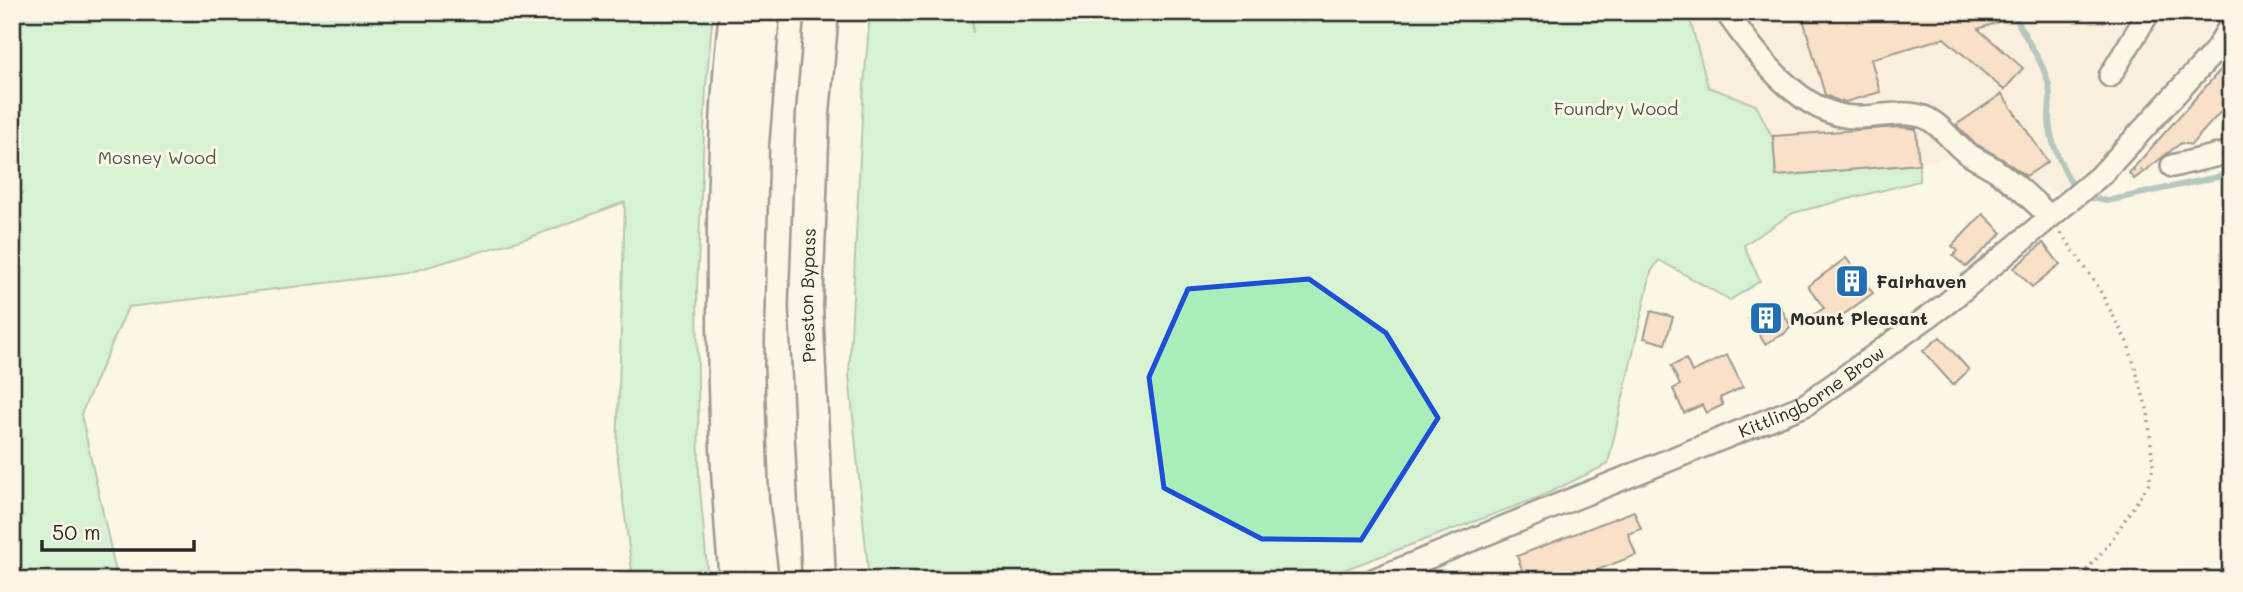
<svg xmlns="http://www.w3.org/2000/svg" width="2243" height="592" font-family="Mali,sans-serif">
  <rect width="100%" height="100%" fill="#fcf5e5"/>
  <filter id="ink" filterUnits="userSpaceOnUse"><feTurbulence type="fractalNoise" baseFrequency=".0143" numOctaves="2"/><feDisplacementMap in="SourceGraphic" scale="14" xChannelSelector="R" yChannelSelector="G"/><feConvolveMatrix kernelMatrix="1 2 1 2 8 2 1 2 1" color-interpolation-filters="sRGB"/></filter>
  <g filter="url(#ink)">
    <path fill="#f9e7d1" d="M1688,12H2217L2203,43L2100,156L2058,192L2020,181L1990,177L1949,157L1919,164L1776,176L1773,139L1756,106L1708,87Z"/>
    <path fill="#a9eeba" stroke="#6a8c72" stroke-width="2" d="M12,12H713L706,87L697,288L699,477L708,580H633L617,452L625,202L531,237L407,273L128,307L81,414L116,572L106,580H12Z
      M870,12H972L973,33V12H1688L1708,87L1756,105L1773,139L1776,176L1919,164V181L1793,213L1744,245L1760,281L1730,300L1659,260L1651,272L1608,464L1540,497L1346,569L1332,580H869L849,375L863,98Z"/>
    <g fill="none" stroke-linecap="round" stroke-linejoin="round">
      <path stroke="#5f9093" stroke-width="6" d="M2014,12C2023,38 2043,59 2049,86C2052,100 2047,115 2050,129C2053,150 2065,172 2075,190
        M2082,196L2107,201L2231,174"/>
    </g>
    <path fill="#f3c7a2" stroke="#2b2b2b" stroke-width="2" d="M1801,12H2018L2019,15L1978,29L2023,68L2004,90L1944,38L1871,59L1880,92L1845,102L1839,101L1825,95Z
      M2231,58V100L2191,145L2181,143L2134,179L2129,173Z
      M2002,94L2048,162L2026,176L2004,160L1973,142L1956,125Z
      M1899,127L1916,129L1919,164L1776,176L1773,136Z
      M1983,214L2002,233L1966,267L1953,256L1958,251L1952,246Z
      M2043,243L2060,264L2032,287L2014,268Z
      M1846,258L1873,293L1825,328L1815,314L1824,308L1808,286Z
      M1780,306L1791,327L1784,334L1765,344L1749,319Z
      M1651,311L1673,317L1665,344L1644,338Z
      M1940,337L1969,370L1953,385L1923,351Z
      M1727,355L1743,387L1720,398L1723,405L1706,413L1702,405L1684,413L1673,389L1680,385L1671,366L1686,359L1692,372Z
      M1634,511L1641,529L1628,534L1636,555L1587,574L1589,580H1526L1517,556Z"/>
    <g fill="none" stroke-linecap="round" stroke-linejoin="round">
      <g stroke="#2b2b2b" stroke-width="26">
        <g id="minor">
          <path d="M1726,12C1755,53 1801,116 1855,117C1877,118 1902,109 1924,117C1940,123 1952,142 1965,152C1975,159 1987,164 1997,171C2017,185 2033,200 2050,217"/>
          <path d="M2110,76L2149,12"/>
          <path d="M2172,166L2231,152"/>
          <path id="s1" d="M1373,580L1805,405L1946,304L2103,173L2215,51L2231,24"/>
        </g>
      </g>
      <g stroke="#2b2b2b" stroke-width="37">
        <g id="highway">
          <path d="M736,12C725,107 723,203 724,299C724,393 727,486 736,580"/>
          <path d="M762,580L752,501L747,366L752,144L763,12"/>
          <path id="s2" d="M819,580L806,306L813,113L822,12"/>
        </g>
      </g>
      <path stroke="#2b2b2b" stroke-width="3.5" stroke-dasharray="2 5" stroke-linecap="butt" d="M2133,170L2153,168
        M2061,233L2096,283L2128,344L2148,412L2153,467L2148,485L2108,545L2078,580"/>
      <use href="#minor" stroke="#fcf5e5" stroke-width="21"/>
      <use href="#highway" stroke="#fcf5e5" stroke-width="32"/>
    </g>
  </g>
  <path d="M0 0H2243V592H0ZM1309,279L1386,333L1438,418L1361,540L1262,539L1164,488L1149,377L1188,289Z" fill="#fcf5e5" fill-opacity=".55" fill-rule="evenodd"/>
  <path fill="none" stroke="#1d4ed8" stroke-width="5" stroke-linejoin="round" d="M1309,279L1386,333L1438,418L1361,540L1262,539L1164,488L1149,377L1188,289Z"/>
  <defs>
    <g id="building-square" transform="scale(1.75)"><rect x="-9" y="-9" width="18" height="18" rx="4" fill="#1f6fb2" stroke="#fcf5e5"/><path d="M-4-6H4V6H1V3H-1V6H-4ZM-2.5-4.3h1.7v1.8h-1.7ZM.8-4.3h1.7v1.8H.8ZM-2.5-1h1.7V.8h-1.7ZM.8-1h1.7V.8H.8Z" fill="#fff"/></g>
  </defs>
  <g fill-rule="evenodd">
    <use href="#building-square" x="1852" y="281"/>
    <use href="#building-square" x="1766" y="318"/>
  </g>
  <g text-anchor="middle" dominant-baseline="central" stroke-width="6" stroke-linejoin="round" paint-order="stroke">
    <g font-size="18" fill="#4a5c4f" stroke="#fcf5e5">
      <text x="1616" y="108">Foundry Wood</text>
      <text x="157" y="157">Mosney Wood</text>
    </g>
    <g font-size="18" font-weight="bold" fill="#2b2b2b" stroke="#fcf5e5" text-anchor="start">
      <text x="1876" y="281">Fairhaven</text>
      <text x="1790" y="318">Mount Pleasant</text>
    </g>
    <g font-size="18" fill="#2b2b2b" stroke="#fcf5e5">
      <text stroke="none"><textPath href="#s2" startOffset="285">Preston Bypass</textPath></text>
      <text stroke="none"><textPath href="#s1" startOffset="478">Kittlingborne Brow</textPath></text>
    </g>
  </g>
  <rect width="2243" height="592" fill="none" stroke="#fcf5e5" stroke-width="42"/>
  <rect x="21" y="21" width="2201" height="550" fill="none" stroke="#2b2b2b" stroke-width="2.5" filter="url(#ink)"/>
  <path d="M42 540v10h152v-10" fill="none" stroke="#2b2b2b" stroke-width="3.5"/>
  <text x="52" y="540" font-size="21" fill="#2b2b2b" stroke="#fcf5e5" stroke-width="5" paint-order="stroke">50 m</text>
</svg>
